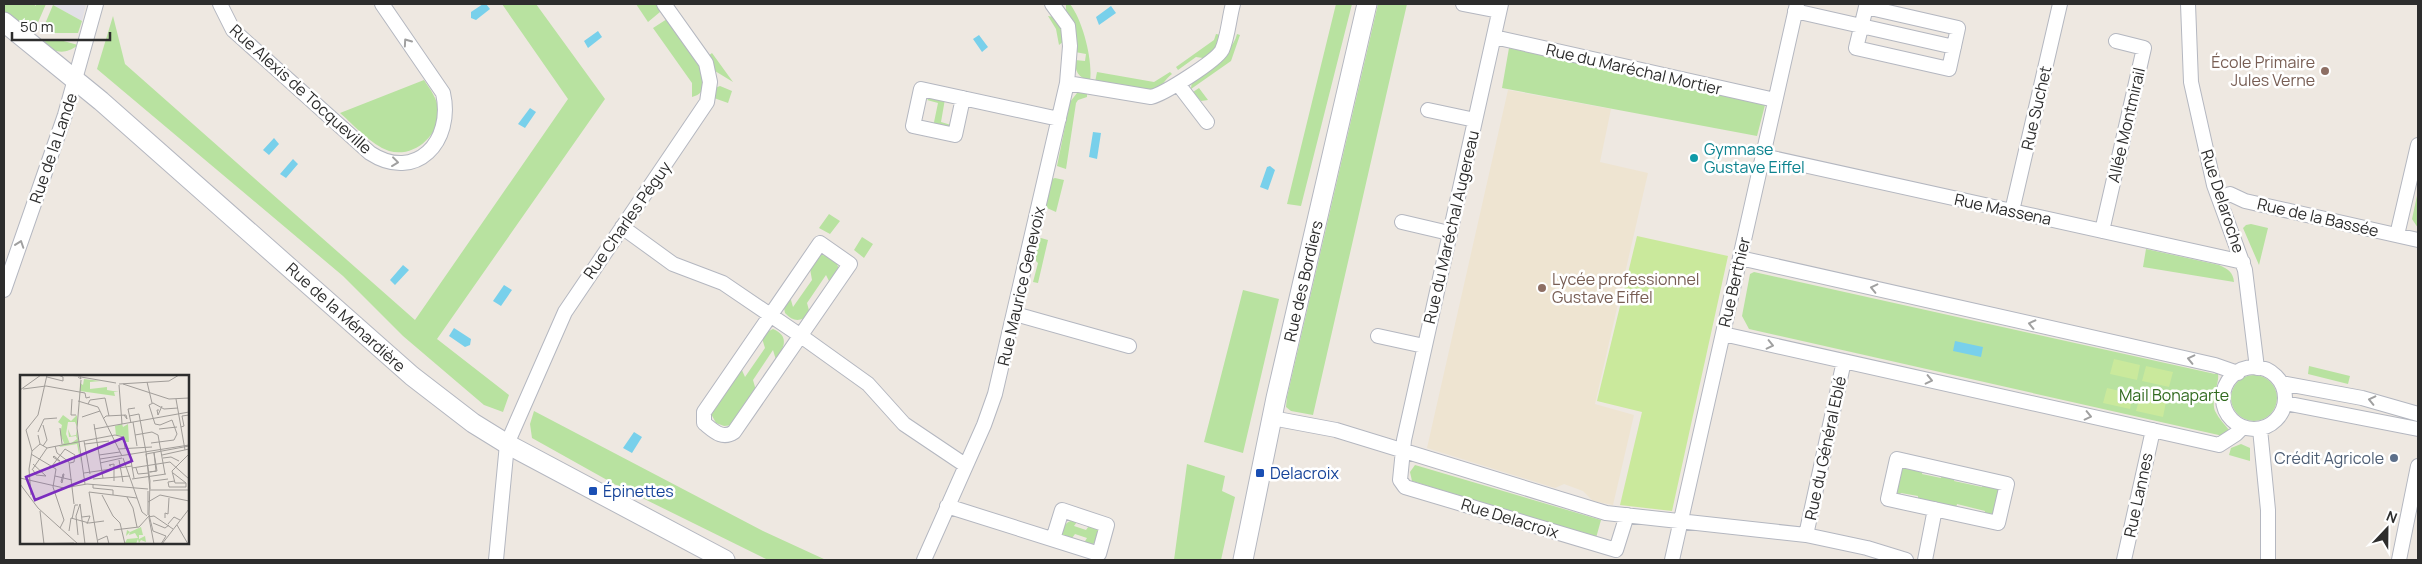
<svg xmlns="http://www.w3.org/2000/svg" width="2422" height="564" font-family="Manrope,sans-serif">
  <rect width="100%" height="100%" fill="#eee8e1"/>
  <path fill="#e2e0e7" d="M51,4H86L82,21Z"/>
  <path fill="#eee4d1" d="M1508,90L1611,109L1600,162L1648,173L1595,404L1634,415L1613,505L1593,501L1583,491L1564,484L1555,488L1427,448Z"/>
  <path fill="#b8e2a0" d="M4,4H33L36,6V4H46L36,27L31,23L28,33L4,14Z
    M502,4H536L605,99L437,339L509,395L503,412L484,405L403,336L343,276L97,69L113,16L125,64L415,320L568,99Z
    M636,4H656L660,12L648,22Z
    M1066,4H1070C1083,21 1093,61 1090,81C1078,77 1075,72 1075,60L1085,61L1086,54L1075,52L1066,13Z
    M1336,4H1352L1301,206L1287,204Z
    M1378,4H1407L1313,415L1291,411L1286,407L1287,397Z
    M53,5L82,21L78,33H44L42,31Z
    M1048,16L1054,17L1062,29L1064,41L1059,45L1056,29Z
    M667,19C676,31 726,89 692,97V83L653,28Z
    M1216,34L1221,35L1218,45L1212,52L1203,58L1196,57L1178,70L1176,67L1214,40Z
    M1237,34L1240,35L1231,61L1191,89C1191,68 1231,60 1237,34Z
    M48,40H60L78,45C64,56 54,52 41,43Z
    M1509,48L1765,105L1757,136L1502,88Z
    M712,53L733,82L715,71L708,56Z
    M1097,72L1154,82L1170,72L1172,74C1164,80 1163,86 1155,91L1095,82Z
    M424,80C430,89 438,99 438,111C440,136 413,158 389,151C370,144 355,126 340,113Z
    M720,86L732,91L728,103L714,98L715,88Z
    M1199,88L1208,100L1201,101L1193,92Z
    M1087,92V97L1078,100L1076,103L1066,169L1057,166L1070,102L1077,93Z
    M931,97L945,99L941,122L951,125L949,129L933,127L938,103L927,100Z
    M1055,178L1064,180L1056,212L1047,208L1045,204L1052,179Z
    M2418,191V228L2412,219Z
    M829,214L840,221L830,234L819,228Z
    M2251,224L2268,228L2259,265L2243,228L2246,225Z
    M862,237L873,244L864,258L854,250Z
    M1041,238L1048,240L1038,283L1033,282L1038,263L1033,258L1038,239Z
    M2146,249L2219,265C2228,269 2233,272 2234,282L2143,267Z
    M819,255C830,254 837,260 839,270L832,287L826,275L807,303L810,314C801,322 793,322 785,313L784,308L789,293L793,307L812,280L809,263Z
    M1754,272L2215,374L2217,372C2222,378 2210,398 2215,411C2219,419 2225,425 2230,431L2223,436L1749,329L1742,316L1750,274Z
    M1243,290L1279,299L1243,453L1204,442Z
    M773,329C790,336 784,348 776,360L773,350L753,380L757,394L734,425L724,426L716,423L710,412L741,368L745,377L765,348L761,335Z
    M2309,366L2350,376L2348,384L2308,374Z
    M2231 398a23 23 0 1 1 46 0a23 23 0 1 1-46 0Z
    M534,411L763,531L826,560H768L616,485L532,438L530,424Z
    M2241,444L2250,448V461L2229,455L2231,448Z
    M1187,464L1225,476L1222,491L1235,497L1221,560H1174Z
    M1415,465L1601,520L1596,538L1412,481L1410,472Z
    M1905,466L1923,470L1922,474L1941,478L1942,474L1955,477L1954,481L1982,487L1983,484L1996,487L1999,491L1993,513L1988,516L1984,515L1985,511L1957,504L1956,508L1918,500V496L1901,493L1898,496L1896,491L1901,468Z
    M1079,519L1074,526L1086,530L1091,523L1099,528L1098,536L1092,546H1082L1087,538L1075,534L1069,542L1061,540C1061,526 1066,520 1079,519Z"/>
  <path fill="#cae99c" d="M1637,236L1728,256L1672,511L1620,505L1642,412L1597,401Z
    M2114,359L2140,365L2137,380L2110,374Z
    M2146,366L2173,372L2169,387L2142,381Z
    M2107,388L2133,394L2130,409L2103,403Z
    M2140,396L2166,402L2163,417L2136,411Z"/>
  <path fill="#78d0eb" d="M483,4H486L490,9L476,20L471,18V12Z
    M1111,6L1116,13L1099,25L1096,17Z
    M598,31L602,37L588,48L584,41Z
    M979,35L988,47L982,52L973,39Z
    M530,108L536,112L525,128L518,124Z
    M1093,132L1101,133L1097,159L1089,157Z
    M274,138L279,144L269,155L263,150Z
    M293,159L298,164L286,178L280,174Z
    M1270,166L1275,170L1268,190L1260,187L1267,167Z
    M403,265L409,270L395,285L390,280Z
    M504,285L512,290L501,306L493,301Z
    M454,328L471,339L470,345L465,347L449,336Z
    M1955,341L1983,347L1981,357L1953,351Z
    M634,432L642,437L632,453L623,448Z"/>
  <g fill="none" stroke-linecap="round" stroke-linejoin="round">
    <g stroke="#b4b7c0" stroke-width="16">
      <path id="street" d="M220,4L233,30L370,153C416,183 454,141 443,93L382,4
        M1463,4L1499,11
        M1501,4L1404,440L1400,480L1405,487L1616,550L1627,515
        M2188,4L2191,82L2214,185L2245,270L2257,368
        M1866,7L1958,28L1949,69L1856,48Z
        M1795,11L1954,47
        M1494,37L1775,100
        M1067,83L1151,97C1164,94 1216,61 1222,50C1228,37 1229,18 1233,4
        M1178,84L1207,122
        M963,98L955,135L913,126L921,89L1059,119
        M1428,110L1475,120
        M1763,156L2243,262
        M2219,198L2230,194L2245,201L2418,240
        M2012,211L2060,4
        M1402,222L1449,233
        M622,227L673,264L723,283L801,336L868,384L904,424L965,465
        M2102,231L2144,48L2116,41
        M2397,235L2418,145
        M820,243L850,264L734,432C722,440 714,431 704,423V412Z
        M1740,258L2215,365L2238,373
        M4,290L65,115L96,4
        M1015,314L1129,346
        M1723,334L2219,445L2236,434L2243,427
        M1378,336L1424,346
        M2223 398a31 31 0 1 1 62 0a31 31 0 1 1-62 0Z
        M2281,383L2362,398L2418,414
        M2285,403L2418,429
        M1272,418L1336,430L1606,513L1806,535L1867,548L1906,560
        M2260,429L2268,510V560
        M1897,459L2007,484L1998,523L1888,499Z
        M947,506L1099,554L1107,525L1062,510L1053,539
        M1806,535L1844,361
        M496,560L507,444L565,312L707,102L710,82L706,63L664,4
        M924,560L984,425L995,394L1067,83L1070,46L1068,26L1052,4
        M1672,560L1797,4
        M1925,560L1935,509
        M2124,560L2153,430
        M2399,560L2418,466"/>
    </g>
    <g stroke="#b4b7c0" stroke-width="21">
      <path id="secondary" d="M4,22L101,101L412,376L473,423L507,444L725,560
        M1243,560L1276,398L1367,4"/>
    </g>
    <use href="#street" stroke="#fff" stroke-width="14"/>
    <use href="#secondary" stroke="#fff" stroke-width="19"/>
  </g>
  <defs><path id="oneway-chevron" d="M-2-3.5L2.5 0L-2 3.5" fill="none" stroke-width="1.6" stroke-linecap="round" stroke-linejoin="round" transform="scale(1.25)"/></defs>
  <g stroke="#a0a0a0">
    <use href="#oneway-chevron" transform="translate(407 42) rotate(-125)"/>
    <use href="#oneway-chevron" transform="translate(395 162) rotate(7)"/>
    <use href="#oneway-chevron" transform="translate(20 244) rotate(-71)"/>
    <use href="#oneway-chevron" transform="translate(1874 288) rotate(-167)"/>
    <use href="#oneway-chevron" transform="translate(2032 324) rotate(-167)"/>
    <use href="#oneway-chevron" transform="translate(1770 345) rotate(13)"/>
    <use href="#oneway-chevron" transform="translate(2191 359) rotate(-167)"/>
    <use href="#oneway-chevron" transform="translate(1929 380) rotate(13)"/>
    <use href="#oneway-chevron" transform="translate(2372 400) rotate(-167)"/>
    <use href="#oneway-chevron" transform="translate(2088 416) rotate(13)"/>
  </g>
  <g fill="#8d6e63" stroke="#fff" stroke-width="2">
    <circle cx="2325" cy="71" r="5"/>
    <circle cx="1542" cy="288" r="5"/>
  </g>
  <circle fill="#0f9aa8" stroke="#fff" stroke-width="2" cx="1694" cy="158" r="5"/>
  <circle fill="#5c6f8a" stroke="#fff" stroke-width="2" cx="2394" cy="458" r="5"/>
  <g fill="#1a4fb4" stroke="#fff" stroke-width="2">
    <rect x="1255" y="468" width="10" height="10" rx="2.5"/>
    <rect x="588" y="486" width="10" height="10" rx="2.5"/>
  </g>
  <g text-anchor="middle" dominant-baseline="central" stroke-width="5" stroke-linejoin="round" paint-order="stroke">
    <g font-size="16" fill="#785e54" stroke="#fff" text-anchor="end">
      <text x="2315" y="62">École Primaire<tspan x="2315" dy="18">Jules Verne</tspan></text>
      <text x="1552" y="279" text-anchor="start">Lycée professionnel<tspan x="1552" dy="18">Gustave Eiffel</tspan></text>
    </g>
    <g font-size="16" fill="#2d2d2d" stroke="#fff">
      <text transform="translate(1634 69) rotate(13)">Rue du Maréchal Mortier</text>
      <text transform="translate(301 89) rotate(42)">Rue Alexis de Tocqueville</text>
      <text transform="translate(2036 108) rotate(-77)">Rue Suchet</text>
      <text transform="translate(2126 125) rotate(-77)">Allée Montmirail</text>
      <text transform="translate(53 148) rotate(-71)">Rue de la Lande</text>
      <text transform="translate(2223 201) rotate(72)">Rue Delaroche</text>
      <text transform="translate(2003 209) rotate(12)">Rue Massena</text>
      <text transform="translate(2318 217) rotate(13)">Rue de la Bassée</text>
      <text transform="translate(627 220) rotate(-55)">Rue Charles Péguy</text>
      <text transform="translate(1451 227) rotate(-77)">Rue du Maréchal Augereau</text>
      <text transform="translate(1303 281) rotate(-77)">Rue des Bordiers</text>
      <text transform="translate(1734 282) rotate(-77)">Rue Berthier</text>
      <text transform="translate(1021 286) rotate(-77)">Rue Maurice Genevoix</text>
      <text transform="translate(346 317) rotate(42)">Rue de la Ménardière</text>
      <text transform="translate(1825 448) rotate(-78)">Rue du Général Eblé</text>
      <text transform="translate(2138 495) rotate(-78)">Rue Lannes</text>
      <text transform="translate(1510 518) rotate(17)">Rue Delacroix</text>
    </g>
    <g font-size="16" fill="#0d838f" stroke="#fff" text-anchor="start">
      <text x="1704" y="149">Gymnase<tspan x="1704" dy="18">Gustave Eiffel</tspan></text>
    </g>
    <g font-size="16" fill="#306a1e" stroke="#fff">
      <text x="2174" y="395">Mail Bonaparte</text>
    </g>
    <g font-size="16" fill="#4e5e75" stroke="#fff" text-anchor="end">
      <text x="2384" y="458">Crédit Agricole</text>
    </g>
    <g font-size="16" fill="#164399" stroke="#fff" text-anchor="start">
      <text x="1270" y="473">Delacroix</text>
      <text x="603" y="491">Épinettes</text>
    </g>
  </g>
  <g transform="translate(20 375)">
    <rect width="169" height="169" fill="#eee8e1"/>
    <path d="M64,4L81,6L70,7V14L87,12V15L99,17H94L95,21L60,16L59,42L60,8L63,10ZM43,40L51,46L57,40V52L55,47H48L46,59L50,69L57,64L56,61L49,62L48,54L51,61L56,60L57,54L61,89L57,69L39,72L44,68L40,59L42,50L38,47ZM102,49L103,52L108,49L109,67H105L104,61L96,60L95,51ZM121,152L123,160H119V164L125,161L126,167L121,165L119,168L125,169H119L118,164L116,169L105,168L107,164L118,163L115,158L109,160L110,157L106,161L107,155L110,157Z" fill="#b8e2a0"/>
    <path fill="none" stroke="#a19d99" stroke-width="1" d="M45,0L60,1L61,4L58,2M27,2L43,6V2L38,0M61,2L96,8M61,5L57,53L65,109M127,7L132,28M99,9L149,6L159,0M103,9L149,24L169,23M99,10L102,49M3,14L26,11L65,18L66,23L70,22M0,15L21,0M52,24L51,40H56M156,24L165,75M58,26L78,32L102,81M68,29L70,25L85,23L89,41M139,35H137L138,40L142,31M109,41L119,39L126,77M62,42L80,36M83,44L86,41L106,40L107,44L104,40M113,47L117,71M111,48L108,34L115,33M74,49L83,103M23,50L27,65L23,71M161,52L164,51L162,41L169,40M40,53L42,69M74,54L169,37M139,54L157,52M18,57L24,44L37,43M115,60L132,57L138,60L145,99M64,66L70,99M131,68L154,65L157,59L152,45L140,50L135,49L129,30L133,28L144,34L158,33M20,69L27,73L42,70M65,69L89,66M42,70L95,60L104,62L105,73M35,71L37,78L49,87L54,129M98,74L132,72M12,76L20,69L18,60M126,77L130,114M11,79L36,94L33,112L44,145L40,153M79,80L100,77M110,80L114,103M142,80L169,74M33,82L34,81L40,86H39ZM103,83L122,137L127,141M143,83L151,82L159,86M80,84L169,70M99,85L103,107M80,88L102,83M32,91L45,74L55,80L54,87L50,88M91,91L89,90L94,89V106M112,93L150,87L169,104M116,93L118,99L129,98M12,95L27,73M13,95L16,100L26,101L13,89M129,97L136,96L134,78L137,96L130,97M64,98L112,91M153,98L166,108M43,99H44L42,108L41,107ZM35,101L52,105M0,103L44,113L67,109M73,104L110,101M112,104L146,99M133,106L148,104M155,106L148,107L149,112H166V108M166,108H155L152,96L169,79M0,109L18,133L58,169M67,109L128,114M73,109V113L93,115V120M130,115H169M69,117L78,169M69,117L117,123M11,120L9,94L12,76L6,55L18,40L27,0M82,120L93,141L100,148L105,169M107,122L113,133L117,152M128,127L140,120L169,126M60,129L65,169M20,136L24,169M128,140V116M130,140L128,142L134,141L153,154M62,142L70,141L67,149M129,143L134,169M145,143V138L148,139L149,123M52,144L55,130H58M133,148L145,153L149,150M148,149L154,142L160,145M157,150L168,169M94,155L119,152L128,142M49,156L51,143L69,148L84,146M58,160L56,141L60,129M78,165L87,161L89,169M3,169L54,168M141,169L146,161L133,156L129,140L130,106L126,79L169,71M142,169L169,134"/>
    <path fill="#7b2cbf" fill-opacity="0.15" stroke="#7b2cbf" stroke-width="2.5" d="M103,63L112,86L15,125L6,102Z"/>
    <rect width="169" height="169" fill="none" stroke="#2d2d2d" stroke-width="2.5"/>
  </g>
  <rect width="2422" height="564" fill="none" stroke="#2d2d2d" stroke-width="10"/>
  <g transform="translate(2387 529) rotate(22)" stroke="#ffffff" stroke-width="4" paint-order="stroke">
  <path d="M0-4L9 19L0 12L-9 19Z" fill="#2d2d2d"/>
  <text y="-8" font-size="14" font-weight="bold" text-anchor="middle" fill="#2d2d2d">N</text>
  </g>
  <path d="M12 32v8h98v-8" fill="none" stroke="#2d2d2d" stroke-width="2.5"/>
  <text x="20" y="32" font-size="15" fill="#2d2d2d" stroke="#ffffff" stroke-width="4" paint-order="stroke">50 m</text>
</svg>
